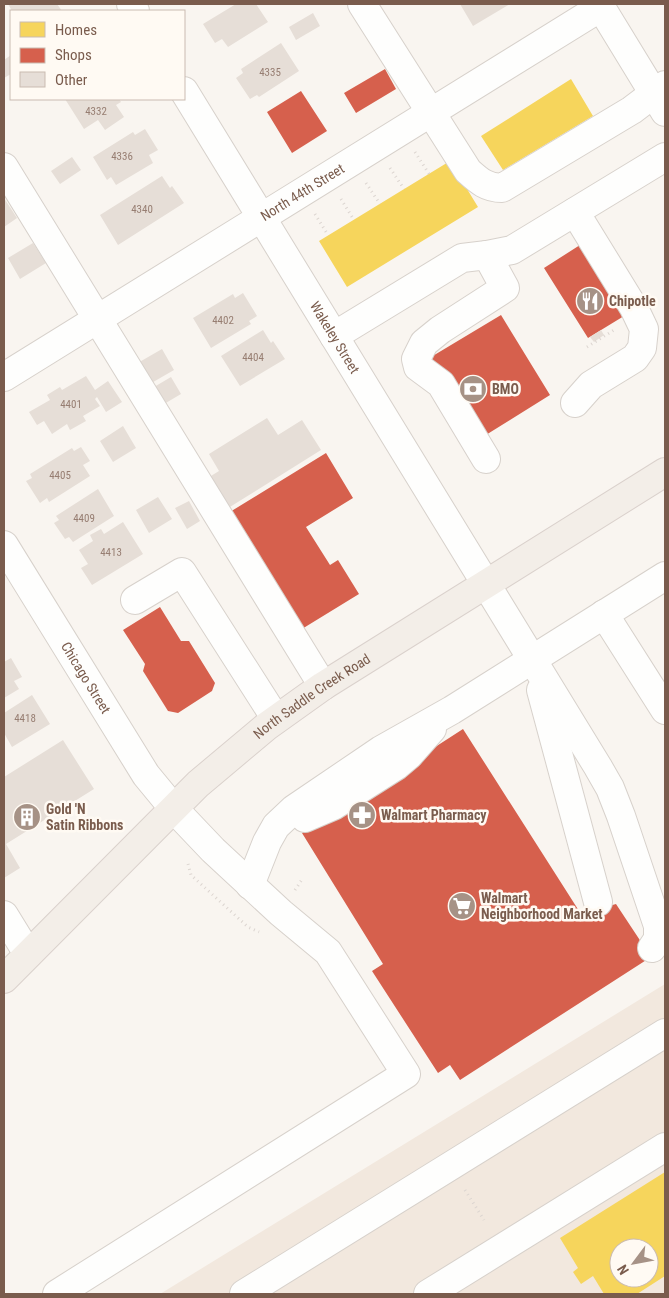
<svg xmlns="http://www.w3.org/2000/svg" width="669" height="1298" font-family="'Roboto Condensed',sans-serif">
  <rect width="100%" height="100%" fill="#f9f5f0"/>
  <path fill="#f2e8de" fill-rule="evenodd" d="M665,984V1294H160ZM619,1248H649V1278H619Z"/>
  <path fill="#f6d55c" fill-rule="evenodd" d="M571,79L593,116L503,170L481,136Z
    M450,161L478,207L347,287L319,241Z
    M665,1172V1276L637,1294H604L593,1276L581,1284L573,1272L578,1268L560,1238ZM619,1248H649V1278H619Z"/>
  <path fill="#d6604d" d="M385,69L396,89L356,113L344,93Z
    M301,91L327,131L292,153L267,112Z
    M580,245L624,316L588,338L544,268Z
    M501,315L550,395L481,438L431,357Z
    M326,453L353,498L306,527L330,565L338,560L359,594L297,632L225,515Z
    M160,607L181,641H189L215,683L212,691L178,713L168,711L143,671L145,664L123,630Z
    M463,729L581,914L616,904L651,957L460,1080L450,1065L438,1073L372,971L383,964L302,833Z"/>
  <path fill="#e6ded7" d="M8,4H57L62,11H12Z
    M236,4H256L268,22L228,47L222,39L215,43L203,24Z
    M460,4H510L473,26Z
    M313,13L320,26L296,40L289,27Z
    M281,43L299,71L259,97L257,95L250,99L236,78L243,73L241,69Z
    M11,55V74L4,78V60Z
    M65,99H119L121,102L116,105L124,117L105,130L98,120L84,129Z
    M145,129L158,150L149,155L153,163L116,185L111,177L107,180L93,157L133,132L135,135Z
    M72,157L81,170L60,184L51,171Z
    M162,176L170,188L172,186L184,203L118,245L100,215Z
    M4,198L17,218L4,227Z
    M33,243L46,263L20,279L8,258Z
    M243,293L257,316L249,321L251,324L211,348L193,318L233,294L235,298Z
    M263,330L271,343L273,341L285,359L240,386L221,356Z
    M601,330L604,335L594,342L590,337Z
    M162,349L174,370L148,385L136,364Z
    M86,376L95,390L108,381L122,402L106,412L97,397L95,399L100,406L83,416L86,421L70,430L67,424L52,434L44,421L37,425L29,412L50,400L47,395L60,387L62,390Z
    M171,377L181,394L159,407L149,390Z
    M267,418L278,435L302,420L321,450L225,510L206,479L219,471L209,454Z
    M123,426L136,448L113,462L100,441Z
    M81,447L90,461L83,465L90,476L49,502L47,498L40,503L26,481L32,478L30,474L72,448L74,451Z
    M98,489L114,516L73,542L69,537L65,539L54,523L59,520L56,516Z
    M158,497L172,519L149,533L136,510Z
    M189,501L200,521L187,529L175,508Z
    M123,522L143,554L92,585L81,568L88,564L79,550L93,541L90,535L101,529L104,534Z
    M11,658L22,677L14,681L19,689L4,698V662Z
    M32,695L50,724L12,747L4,733V713Z
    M63,740L94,789L6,844L20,868L4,878V777Z"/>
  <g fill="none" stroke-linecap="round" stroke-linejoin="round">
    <g stroke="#d7d1cb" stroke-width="30">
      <g id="minor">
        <path d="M131,4L135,11"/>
        <path d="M362,4L468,171C479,181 487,188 502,188L632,110L665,85"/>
        <path d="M599,4L665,112"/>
        <path id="s1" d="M184,91L598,767L610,788L621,816L658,926V939L652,948"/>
        <path d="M4,167L323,686"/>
        <path d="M487,255L512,250L665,157"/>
        <path d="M334,336L462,258L487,255L505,288L440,330L424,343L416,359L418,367L441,384L486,459"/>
        <path id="s2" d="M4,377L601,7"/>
        <path d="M575,403L591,385L635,358L642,348L644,329L634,308L575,212"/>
        <path id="s3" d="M4,545L146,775L174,809L213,850L281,913L328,952L406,1074L57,1294"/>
        <path d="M135,600L182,572L276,719"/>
        <path d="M604,614L665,710"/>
        <path d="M541,690L598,902"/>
        <path d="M305,818L333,806L396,766L409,755L432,729"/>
        <path d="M250,885L267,842L276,826L294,809L381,750L452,710L665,576"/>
        <path d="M4,915L28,954"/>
        <path d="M244,1294L665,1033"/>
        <path d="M428,1294L665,1147"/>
      </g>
    </g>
    <g stroke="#dad1cc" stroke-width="30">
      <g id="major">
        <path id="s4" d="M4,979L198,784L267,726L323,686L665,472"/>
      </g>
    </g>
    <path stroke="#dcd5d0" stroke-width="3" stroke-dasharray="1 4" stroke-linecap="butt" d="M415,152L429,174
      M390,168L404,189
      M366,183L380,204
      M341,199L354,220
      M315,214L328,235
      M587,347L614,330
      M188,864L191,875L248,927L259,932
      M295,890L303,878
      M465,1190L484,1220"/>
    <use href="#minor" stroke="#fefefd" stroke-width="28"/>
    <use href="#major" stroke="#f3eee8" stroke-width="28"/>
  </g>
  <defs>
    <g id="restaurant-disc" transform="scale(1.4375)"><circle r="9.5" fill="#a69286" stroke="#fffaf3"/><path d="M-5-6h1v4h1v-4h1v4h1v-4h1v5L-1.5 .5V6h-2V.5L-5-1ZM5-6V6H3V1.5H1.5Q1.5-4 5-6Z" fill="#fff"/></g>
    <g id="bank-disc" transform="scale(1.4375)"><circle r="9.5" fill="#a69286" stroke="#fffaf3"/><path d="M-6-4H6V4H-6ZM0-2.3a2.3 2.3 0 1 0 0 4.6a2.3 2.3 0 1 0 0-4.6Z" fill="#fff"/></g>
    <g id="pharmacy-disc" transform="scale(1.4375)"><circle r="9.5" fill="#a69286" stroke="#fffaf3"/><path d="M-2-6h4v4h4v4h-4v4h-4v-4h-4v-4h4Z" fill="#fff"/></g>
    <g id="building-disc" transform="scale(1.4375)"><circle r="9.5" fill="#a69286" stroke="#fffaf3"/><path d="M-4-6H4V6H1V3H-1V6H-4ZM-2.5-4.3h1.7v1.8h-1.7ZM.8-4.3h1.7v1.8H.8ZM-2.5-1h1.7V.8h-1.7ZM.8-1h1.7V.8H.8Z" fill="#fff"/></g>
    <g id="supermarket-disc" transform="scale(1.4375)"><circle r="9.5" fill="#a69286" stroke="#fffaf3"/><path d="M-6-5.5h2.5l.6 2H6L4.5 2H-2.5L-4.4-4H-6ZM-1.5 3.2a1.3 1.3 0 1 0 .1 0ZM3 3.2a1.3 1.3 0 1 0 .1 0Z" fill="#fff"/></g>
  </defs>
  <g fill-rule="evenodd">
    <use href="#restaurant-disc" x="590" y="301"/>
    <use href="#bank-disc" x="473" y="389"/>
    <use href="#pharmacy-disc" x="362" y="815"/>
    <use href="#building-disc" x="27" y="817"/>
    <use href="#supermarket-disc" x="462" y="906"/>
  </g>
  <g text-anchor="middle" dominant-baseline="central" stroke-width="5" stroke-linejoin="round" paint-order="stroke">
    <g font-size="11" fill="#977e72">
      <text x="270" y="72">4335</text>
      <text x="96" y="111">4332</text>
      <text x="122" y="156">4336</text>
      <text x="142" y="209">4340</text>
      <text x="223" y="320">4402</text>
      <text x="253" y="357">4404</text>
      <text x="71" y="404">4401</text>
      <text x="60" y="475">4405</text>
      <text x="84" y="518">4409</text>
      <text x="111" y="552">4413</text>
      <text x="25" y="718">4418</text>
    </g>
    <g font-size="14" fill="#7a5c4d" stroke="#fffaf3">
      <text stroke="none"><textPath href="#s2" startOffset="351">North 44th Street</textPath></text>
      <text stroke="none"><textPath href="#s1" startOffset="289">Wakeley Street</textPath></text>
      <text stroke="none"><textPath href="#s3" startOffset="156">Chicago Street</textPath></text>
      <text stroke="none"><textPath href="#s4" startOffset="419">North Saddle Creek Road</textPath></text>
    </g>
    <g font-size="14" font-weight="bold" fill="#7a5c4d" stroke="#fffaf3" text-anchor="start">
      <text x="609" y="301">Chipotle</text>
      <text x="492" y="389">BMO</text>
      <text x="46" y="809">Gold 'N<tspan x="46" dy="16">Satin Ribbons</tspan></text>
      <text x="381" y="815">Walmart Pharmacy</text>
      <text x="481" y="898">Walmart<tspan x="481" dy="16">Neighborhood Market</tspan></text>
    </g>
  </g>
  <rect width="669" height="1298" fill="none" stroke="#7a5c4d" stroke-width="10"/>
  <rect x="10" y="10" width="175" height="90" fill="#fffaf3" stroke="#cabbb1"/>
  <rect x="20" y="22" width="25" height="15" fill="#f6d55c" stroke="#cabbb1"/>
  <text x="55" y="35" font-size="15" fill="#7a5c4d">Homes</text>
  <rect x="20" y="48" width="25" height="15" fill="#d6604d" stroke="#cabbb1"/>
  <text x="55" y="60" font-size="15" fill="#7a5c4d">Shops</text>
  <rect x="20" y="72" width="25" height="15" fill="#e6ded7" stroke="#cabbb1"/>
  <text x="55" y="85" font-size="15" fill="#7a5c4d">Other</text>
  <g transform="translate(634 1263) rotate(238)"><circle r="24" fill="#fffaf3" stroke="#cabbb1"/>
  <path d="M0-4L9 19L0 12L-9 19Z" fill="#a69286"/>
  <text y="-8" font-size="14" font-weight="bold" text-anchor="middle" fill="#7a5c4d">N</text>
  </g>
</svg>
